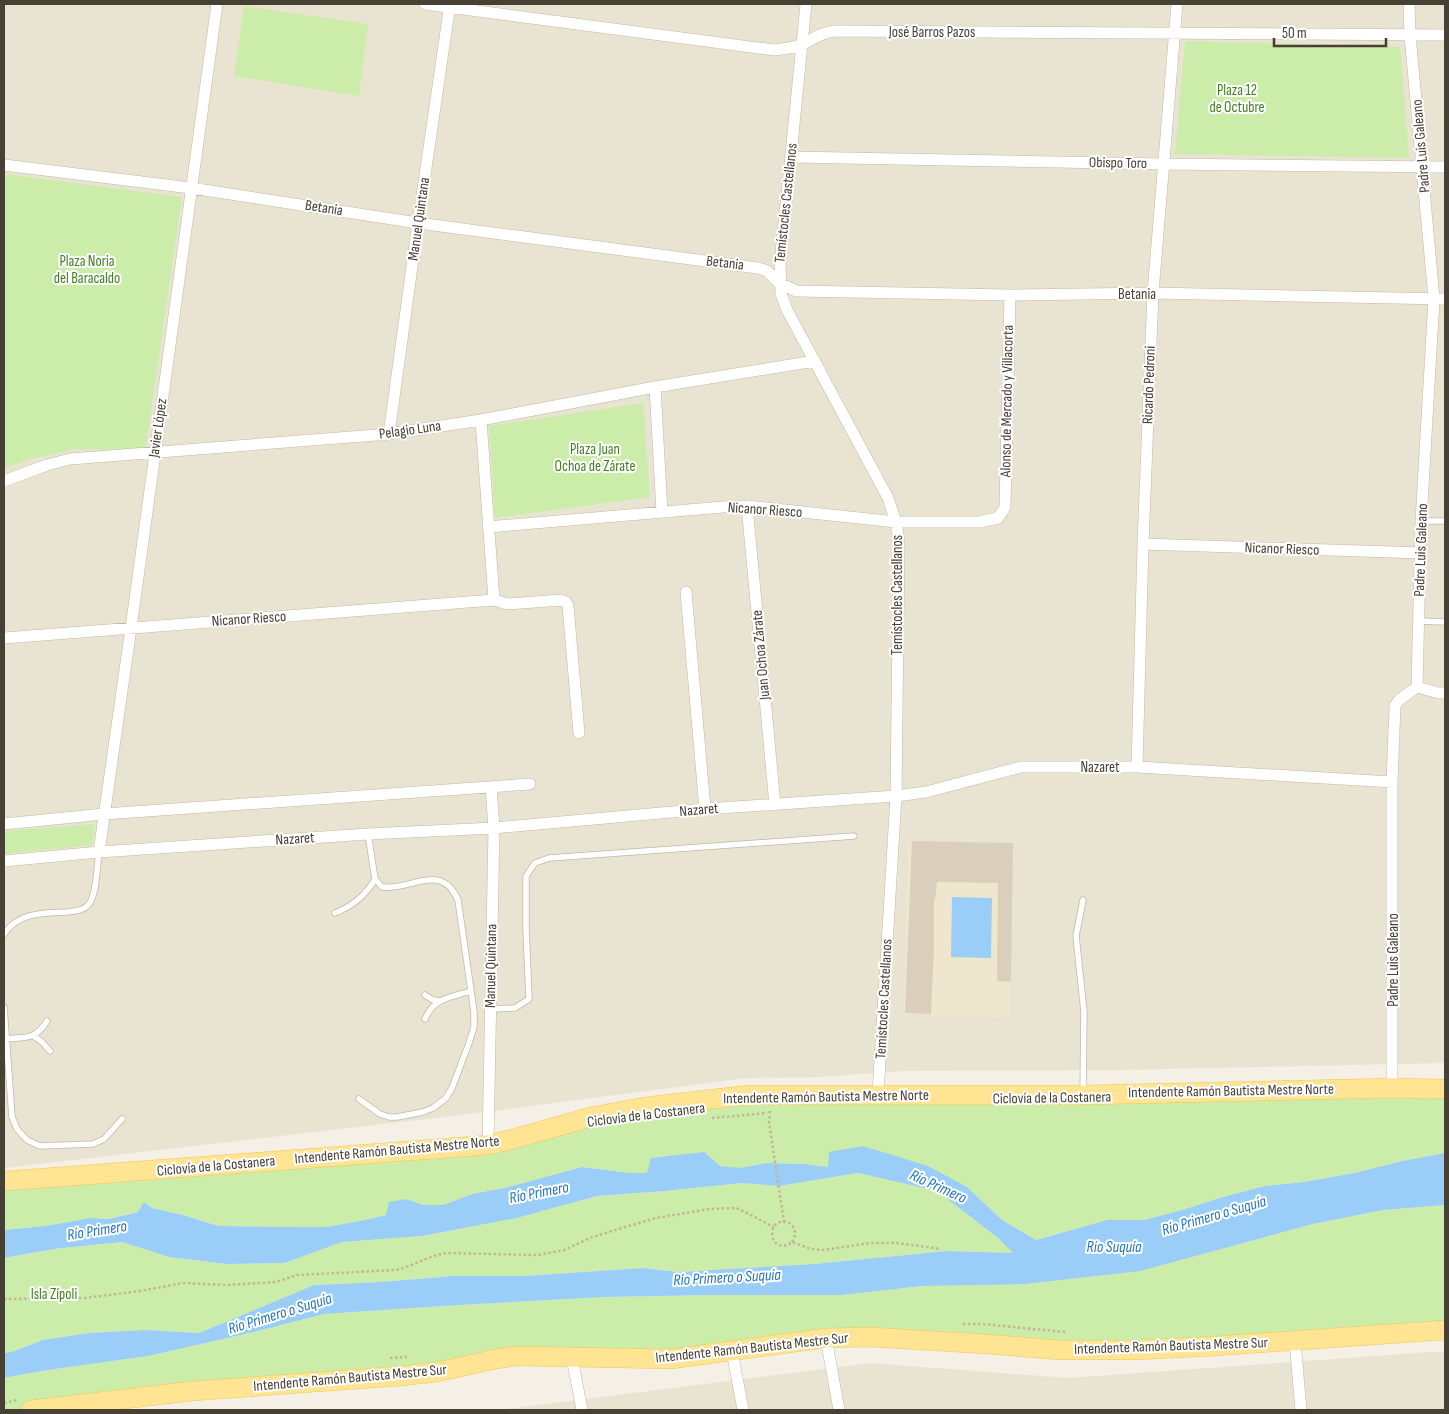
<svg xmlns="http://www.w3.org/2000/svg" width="1449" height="1414" font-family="'Sofia Sans Condensed',sans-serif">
  <rect width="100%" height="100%" fill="#f4f0e5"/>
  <path fill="#e9e3d2" d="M4,4H1445V1063L1119,1070L904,1071L820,1077L746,1078L461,1115L4,1168Z
    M1445,1351V1410H498L871,1363L1068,1378Z"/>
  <path fill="#efe7cd" d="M908,841L1013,843L1010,1017L904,1014Z"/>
  <path fill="#cceda9" d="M244,6L368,24L359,96L234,76Z
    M1185,41L1400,47L1409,158L1175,154Z
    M4,174L182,197L146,445L140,450L76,449L31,459L4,468Z
    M643,403L650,497L495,518L489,426Z
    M95,824L92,845L4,854V831Z
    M1445,1089V1153L1402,1161L1354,1173L1304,1182L1265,1186L1226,1196L1185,1209L1144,1220H1107L1036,1240L1002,1220L967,1187L804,1164L766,1163L740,1169L720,1166L647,1173H631L582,1167L504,1188L472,1194L443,1205H424L406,1199L386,1215L360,1221L326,1227H286L218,1226L183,1215L152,1208L109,1219L90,1218L45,1226L4,1230V1181L470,1146L749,1095Z
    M858,1173L937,1191L998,1238L1013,1253L947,1251L814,1264L678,1272L643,1268L525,1276H453L380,1282L314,1285L199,1333L145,1330L89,1333L43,1340L11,1352L4,1353V1258L54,1249L122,1242L169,1257L227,1264L285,1263L342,1242L422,1236L517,1218L597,1196L665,1191L742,1183L779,1186Z
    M1445,1205V1330L1216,1346L871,1337L572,1358L31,1410H4V1378L41,1371L148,1356L254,1332L324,1314L459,1305L604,1297L713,1295H843L922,1286L1236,1245L1313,1224L1383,1210Z"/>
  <path fill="#9acef8" d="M952,897L992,898L991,958L951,957Z
    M863,1146L928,1166L967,1187L1002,1220L1036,1240L1107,1220H1144L1185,1209L1226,1196L1265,1186L1304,1182L1354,1173L1402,1161L1445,1153V1205L1383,1210L1313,1224L1140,1271L1025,1284L922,1286L843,1295H713L604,1297L459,1305L324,1314L254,1332L148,1356L41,1371L4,1378V1353L11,1352L43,1340L89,1333L145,1330L199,1333L314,1285L380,1282L453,1276H525L643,1268L678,1272L814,1264L947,1251L1013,1253L998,1238L937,1191L858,1173L779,1186L742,1183L665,1191L597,1196L517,1218L422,1236L342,1242L285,1263L227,1264L169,1257L122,1242L54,1249L4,1258V1230L45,1226L90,1218L109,1219L138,1212L144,1202L152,1208L183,1215L218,1226L286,1227H326L360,1221L386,1215L389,1202L406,1199L424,1205H443L472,1194L504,1188L582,1167L631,1173H647L651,1158L704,1152L720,1166L740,1168L766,1163L804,1164L828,1167L829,1152Z"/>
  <path fill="#dacfbc" d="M912,841L1013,843L1011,982L997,981L998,883L937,882L935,900H934V946L931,1014L905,1013Z"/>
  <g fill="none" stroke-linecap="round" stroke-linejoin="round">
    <g stroke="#c1b9a6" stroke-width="7">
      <path id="lane" d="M1421,521H1445
        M1419,621L1445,622
        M1083,900L1076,936L1084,1012L1083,1092
        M335,913C353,906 366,895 375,879
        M4,934C18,912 44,913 67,912C75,911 83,911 88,905C97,897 97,864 99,852
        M425,995L433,1000L440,1001
        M4,1007L12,1117L17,1129L27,1140L40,1146L93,1144L104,1139L122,1119
        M490,1009L515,1008L529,999L526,929V876L535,863L549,858L854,836
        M425,1019C433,998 452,997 471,991
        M34,1036L42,1042L50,1051
        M6,1039C27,1037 35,1040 47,1021
        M359,1099L380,1114L389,1117H397L423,1112L433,1108L446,1098L452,1088L469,1043L474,1027V1012L458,900C441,861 411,891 382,887L375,879L368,834"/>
    </g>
    <g stroke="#c1b9a6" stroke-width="12">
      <path id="street" d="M425,4L774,50C783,49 792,48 801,45C813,39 820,33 834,31L1445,35
        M806,4L780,264L781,294L787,310L888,498L896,522L899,541L896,796L878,1094
        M1409,4L1410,35L1434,299L1421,521L1417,687
        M791,157L1163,164L1445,167
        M4,165L191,188L418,223L758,268L767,271L779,283L796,291L1010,295L1153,293L1445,299
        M655,387L662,512
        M481,420L494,600
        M389,434L418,223L450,4
        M4,481L47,465L70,459L389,434L481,420L655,387L815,361
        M747,506L775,805
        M488,527L723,507L747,506L896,522H979L998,518L1005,507L1010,295
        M1143,544L1421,553
        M686,592L705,809
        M4,638L494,600L507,604L561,600L566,602L568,606L579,733
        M1417,687L1439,693H1445
        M1137,767L1143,544L1153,293L1177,4
        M4,824L104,814L530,784
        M99,852L131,628L217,4
        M4,861L99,852L368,834L494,828L705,809L896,796L926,792L1021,767H1137L1392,782
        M1392,1088V782L1395,706L1399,700L1417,687
        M488,1145L494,828L491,787
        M826,1338L839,1410
        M1295,1341L1301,1410
        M732,1351L743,1410
        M572,1358L582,1410"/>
    </g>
    <g stroke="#f0c857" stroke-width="20">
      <path id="primary" d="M4,1181L488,1145L509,1140L591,1117L644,1107L749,1095H1083L1392,1088L1445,1089
        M31,1410L192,1391L401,1376L437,1372L496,1359L516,1356L671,1359L826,1338L871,1337L986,1344L1061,1350H1136L1216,1346L1445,1330"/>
    </g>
    <path stroke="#c4b596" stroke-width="2.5" stroke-dasharray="2.5 2.5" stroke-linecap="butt" d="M770,1111L769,1122L784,1222
      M712,1118L767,1113
      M792,1242C797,1235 796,1224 786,1222C764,1218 770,1258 792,1242L811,1249L824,1250L870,1243H897L941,1249
      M4,1299L85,1298L140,1291L183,1283L227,1285L276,1282L297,1275L396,1270C413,1266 428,1256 446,1253L538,1255L564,1250L590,1238L612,1231L656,1218L709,1209L733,1208L739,1209L774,1227
      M963,1324H982L1065,1332
      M390,1358L407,1357
      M4,1403L17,1400"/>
    <use href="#lane" stroke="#fff" stroke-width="5.5"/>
    <use href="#street" stroke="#fff" stroke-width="11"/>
    <use href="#primary" stroke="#ffe493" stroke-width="19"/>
  </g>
  <g text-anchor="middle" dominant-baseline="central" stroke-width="4" stroke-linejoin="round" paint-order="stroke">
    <g font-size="15" fill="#474034" stroke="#fff">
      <text x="932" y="32">José Barros Pazos</text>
      <text transform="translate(1421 146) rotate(-95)">Padre Luis Galeano</text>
      <text transform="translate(1118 163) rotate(1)">Obispo Toro</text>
      <text transform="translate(786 203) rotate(-84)">Temístocles Castellanos</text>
      <text transform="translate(324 208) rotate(9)">Betania</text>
      <text transform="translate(419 219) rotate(-82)">Manuel Quintana</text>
      <text transform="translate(725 263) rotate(7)">Betania</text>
      <text x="1137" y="294">Betania</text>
      <text transform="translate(1149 385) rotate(-88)">Ricardo Pedroni</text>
      <text transform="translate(1007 401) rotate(-89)">Alonso de Mercado y Villacorta</text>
      <text transform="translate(158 428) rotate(-82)">Javier López</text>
      <text transform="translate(410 430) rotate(-8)">Pelagio Luna</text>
      <text transform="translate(765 510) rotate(4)">Nicanor Riesco</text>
      <text transform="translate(1282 549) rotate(2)">Nicanor Riesco</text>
      <text transform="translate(1421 550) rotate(-88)">Padre Luis Galeano</text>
      <text transform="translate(897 595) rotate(-90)">Temístocles Castellanos</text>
      <text transform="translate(249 619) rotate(-4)">Nicanor Riesco</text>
      <text transform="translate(761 655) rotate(-95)">Juan Ochoa Zárate</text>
      <text x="1100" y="767">Nazaret</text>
      <text transform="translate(699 810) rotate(-5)">Nazaret</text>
      <text transform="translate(295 839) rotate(-4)">Nazaret</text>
      <text transform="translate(1393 960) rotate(-90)">Padre Luis Galeano</text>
      <text transform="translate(491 966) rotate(-89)">Manuel Quintana</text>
      <text transform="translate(884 999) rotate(-87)">Temístocles Castellanos</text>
      <text transform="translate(1231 1091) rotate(-1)">Intendente Ramón Bautista Mestre Norte</text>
      <text transform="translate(826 1097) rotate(-1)">Intendente Ramón Bautista Mestre Norte</text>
      <text transform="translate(1052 1098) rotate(-1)">Ciclovía de la Costanera</text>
      <text transform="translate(646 1115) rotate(-7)">Ciclovía de la Costanera</text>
      <text transform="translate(397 1150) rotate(-5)">Intendente Ramón Bautista Mestre Norte</text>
      <text transform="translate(216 1166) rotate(-5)">Ciclovía de la Costanera</text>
      <text transform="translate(1171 1346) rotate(-2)">Intendente Ramón Bautista Mestre Sur</text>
      <text transform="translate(752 1348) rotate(-6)">Intendente Ramón Bautista Mestre Sur</text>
      <text transform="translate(350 1378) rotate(-5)">Intendente Ramón Bautista Mestre Sur</text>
    </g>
    <g font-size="15" fill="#417f21" stroke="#fff">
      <text x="1237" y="90">Plaza 12<tspan x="1237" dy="17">de Octubre</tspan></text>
      <text x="87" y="261">Plaza Noria<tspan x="87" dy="17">del Baracaldo</tspan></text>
      <text x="595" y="449">Plaza Juan<tspan x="595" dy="17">Ochoa de Zárate</tspan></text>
      <text x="54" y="1294">Isla Zípoli</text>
    </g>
    <g font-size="16" font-style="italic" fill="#2276be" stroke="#fff">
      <text transform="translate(938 1187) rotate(24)">Río Primero</text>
      <text transform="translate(539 1193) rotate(-11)">Río Primero</text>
      <text transform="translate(1214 1216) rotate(-16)">Río Primero o Suquía</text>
      <text transform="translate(97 1231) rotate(-9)">Río Primero</text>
      <text x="1114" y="1247">Río Suquía</text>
      <text transform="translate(727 1278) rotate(-3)">Río Primero o Suquía</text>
      <text transform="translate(280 1314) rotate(-17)">Río Primero o Suquía</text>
    </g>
  </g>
  <rect width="1449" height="1414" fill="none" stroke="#474034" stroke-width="10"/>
  <path d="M1274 38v8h112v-8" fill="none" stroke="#474034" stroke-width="2.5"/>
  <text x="1282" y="38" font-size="15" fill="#474034" stroke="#ffffff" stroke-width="4" paint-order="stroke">50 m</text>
</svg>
